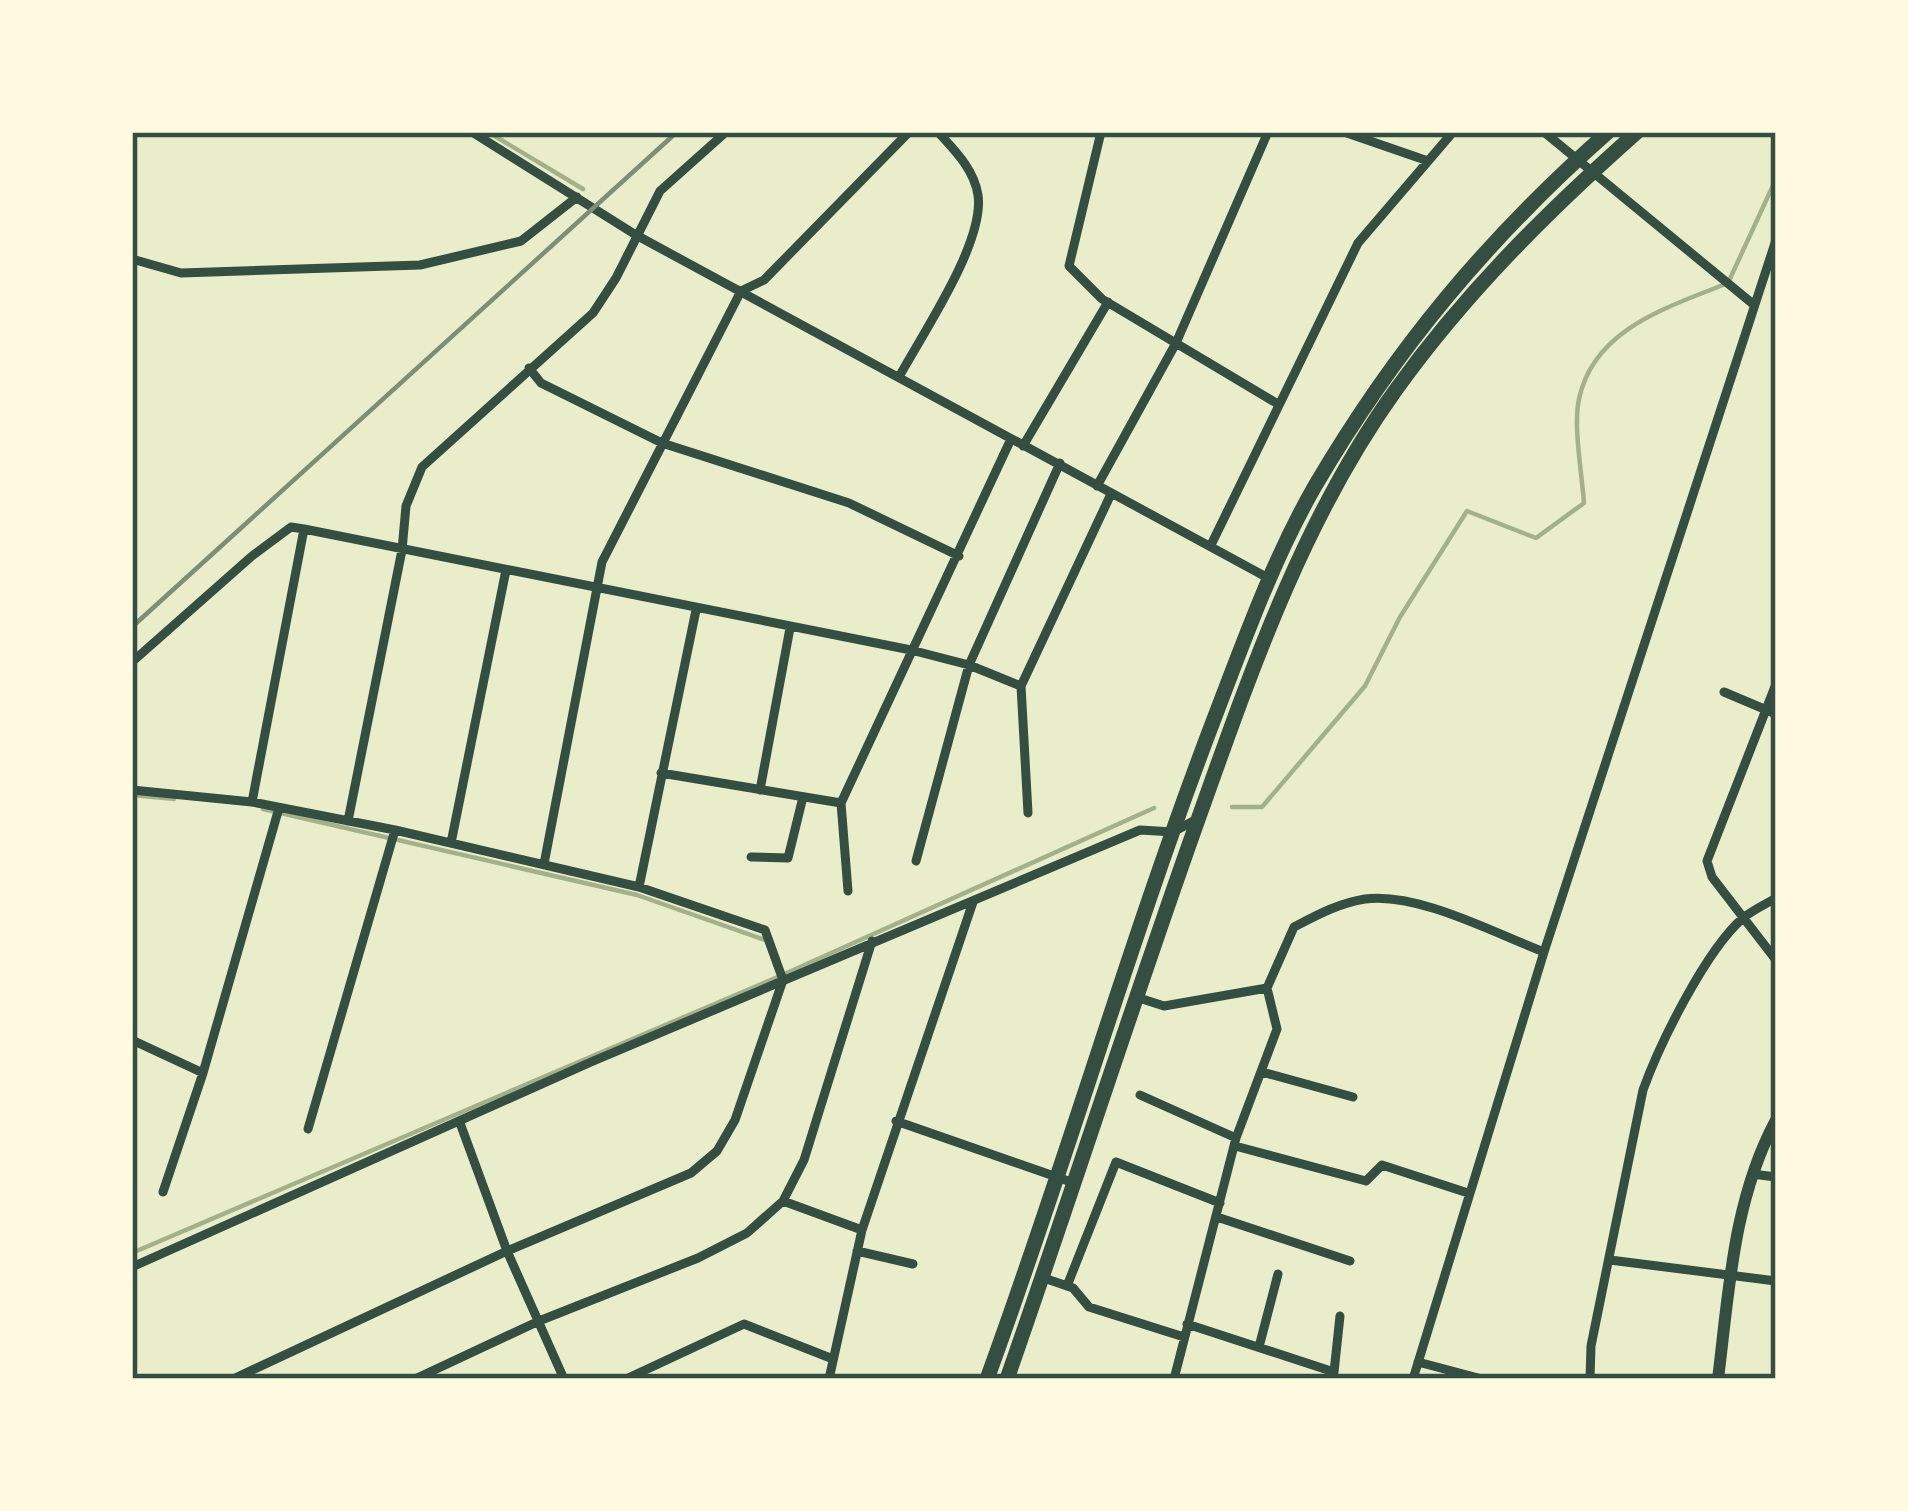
<svg xmlns="http://www.w3.org/2000/svg" width="1908" height="1511" font-family="Jost,sans-serif">
  <rect width="100%" height="100%" fill="#e9edc9"/>
  <g fill="none" stroke-linecap="round" stroke-linejoin="round">
    <path stroke="#a3b18a" stroke-width="4.5" d="M488,132L583,189
      M132,795L174,799
      M1232,807H1262L1365,686L1400,617L1467,511L1536,538L1584,503C1582,474 1573,426 1579,399C1594,328 1669,307 1728,283L1776,179
      M263,809L637,895L768,941
      M132,1253L780,976L1154,808"/>
    <path stroke="#344e41" stroke-width="9" d="M472,132L636,235L1270,579
      M1101,132L1069,266L1102,299L1278,404
      M1344,132L1428,161
      M1544,132L1753,304
      M132,259L181,273L420,265L521,241L577,197
      M529,368L541,383L662,443L849,503L959,556
      M899,377C923,333 985,242 978,195C974,169 955,151 938,132
      M1023,446L1108,302
      M1097,486L1176,343L1268,132
      M1211,545L1358,243L1453,132
      M132,662L252,556L291,527L304,529
      M1776,684L1707,861L1712,877L1776,960
      M1724,692L1776,714
      M661,773L841,803
      M132,790L252,802L395,830L639,887L765,930L783,980L735,1120L717,1151L691,1173L507,1251L233,1379
      M760,790L790,628
      M252,802L304,529L911,650L969,665L1021,686
      M1028,813L1021,686L1111,494
      M348,821L402,550L406,506L422,467L593,313L616,278L660,191L726,132
      M451,843L506,570
      M751,857L788,858L803,797
      M916,861L969,665L1060,463
      M544,864L602,562L741,291L764,280L909,132
      M639,887L696,610
      M848,891L841,803L1011,439
      M1136,997L1164,1006L1267,988
      M132,1040L203,1073
      M1262,1072L1353,1097
      M1140,1095L1236,1138
      M896,1121L1074,1183
      M460,1123L507,1251L564,1379
      M308,1129L395,830
      M1235,1146L1366,1181L1382,1165L1468,1193
      M1752,1174L1776,1177
      M163,1192L203,1073L279,808
      M783,1201L862,1230
      M1217,1217L1350,1261
      M857,1251L913,1264
      M1610,1260L1776,1281
      M132,1267L591,1062L1140,830L1173,832L1199,818
      M1041,1277L1073,1288L1089,1307L1184,1337
      M1067,1286L1116,1162L1220,1203
      M1187,1324L1334,1372L1340,1316
      M1259,1347L1278,1274
      M1418,1362L1482,1379
      M415,1379L539,1321L698,1258L747,1233L783,1201L804,1160L872,941
      M626,1379L744,1324L833,1359
      M829,1379L862,1230L973,902
      M1174,1379L1236,1138L1277,1029L1267,988L1294,927C1317,915 1339,903 1365,899C1418,892 1494,933 1544,952
      M1413,1379L1544,952L1776,240
      M1590,1379L1591,1346L1643,1090C1660,1043 1706,950 1743,918C1753,910 1766,904 1776,898"/>
    <path stroke="#344e41" stroke-width="12" d="M1718,1379C1729,1291 1733,1200 1776,1120"/>
    <path stroke="#344e41" stroke-width="15" d="M987,1379C1067,1161 1131,936 1214,719C1244,641 1273,559 1315,486C1396,348 1488,238 1608,132
      M1007,1379C1071,1196 1130,1011 1195,828C1249,677 1301,522 1395,391C1465,293 1548,211 1637,132"/>
    <path stroke="#7c8e77" stroke-width="4.5" d="M132,627L677,132"/>
  </g>
  <rect width="1908" height="1511" fill="none" stroke="#fefae0" stroke-width="270"/>
  <rect x="135" y="135" width="1638" height="1241" fill="none" stroke="#344e41" stroke-width="4.5"/>
</svg>
